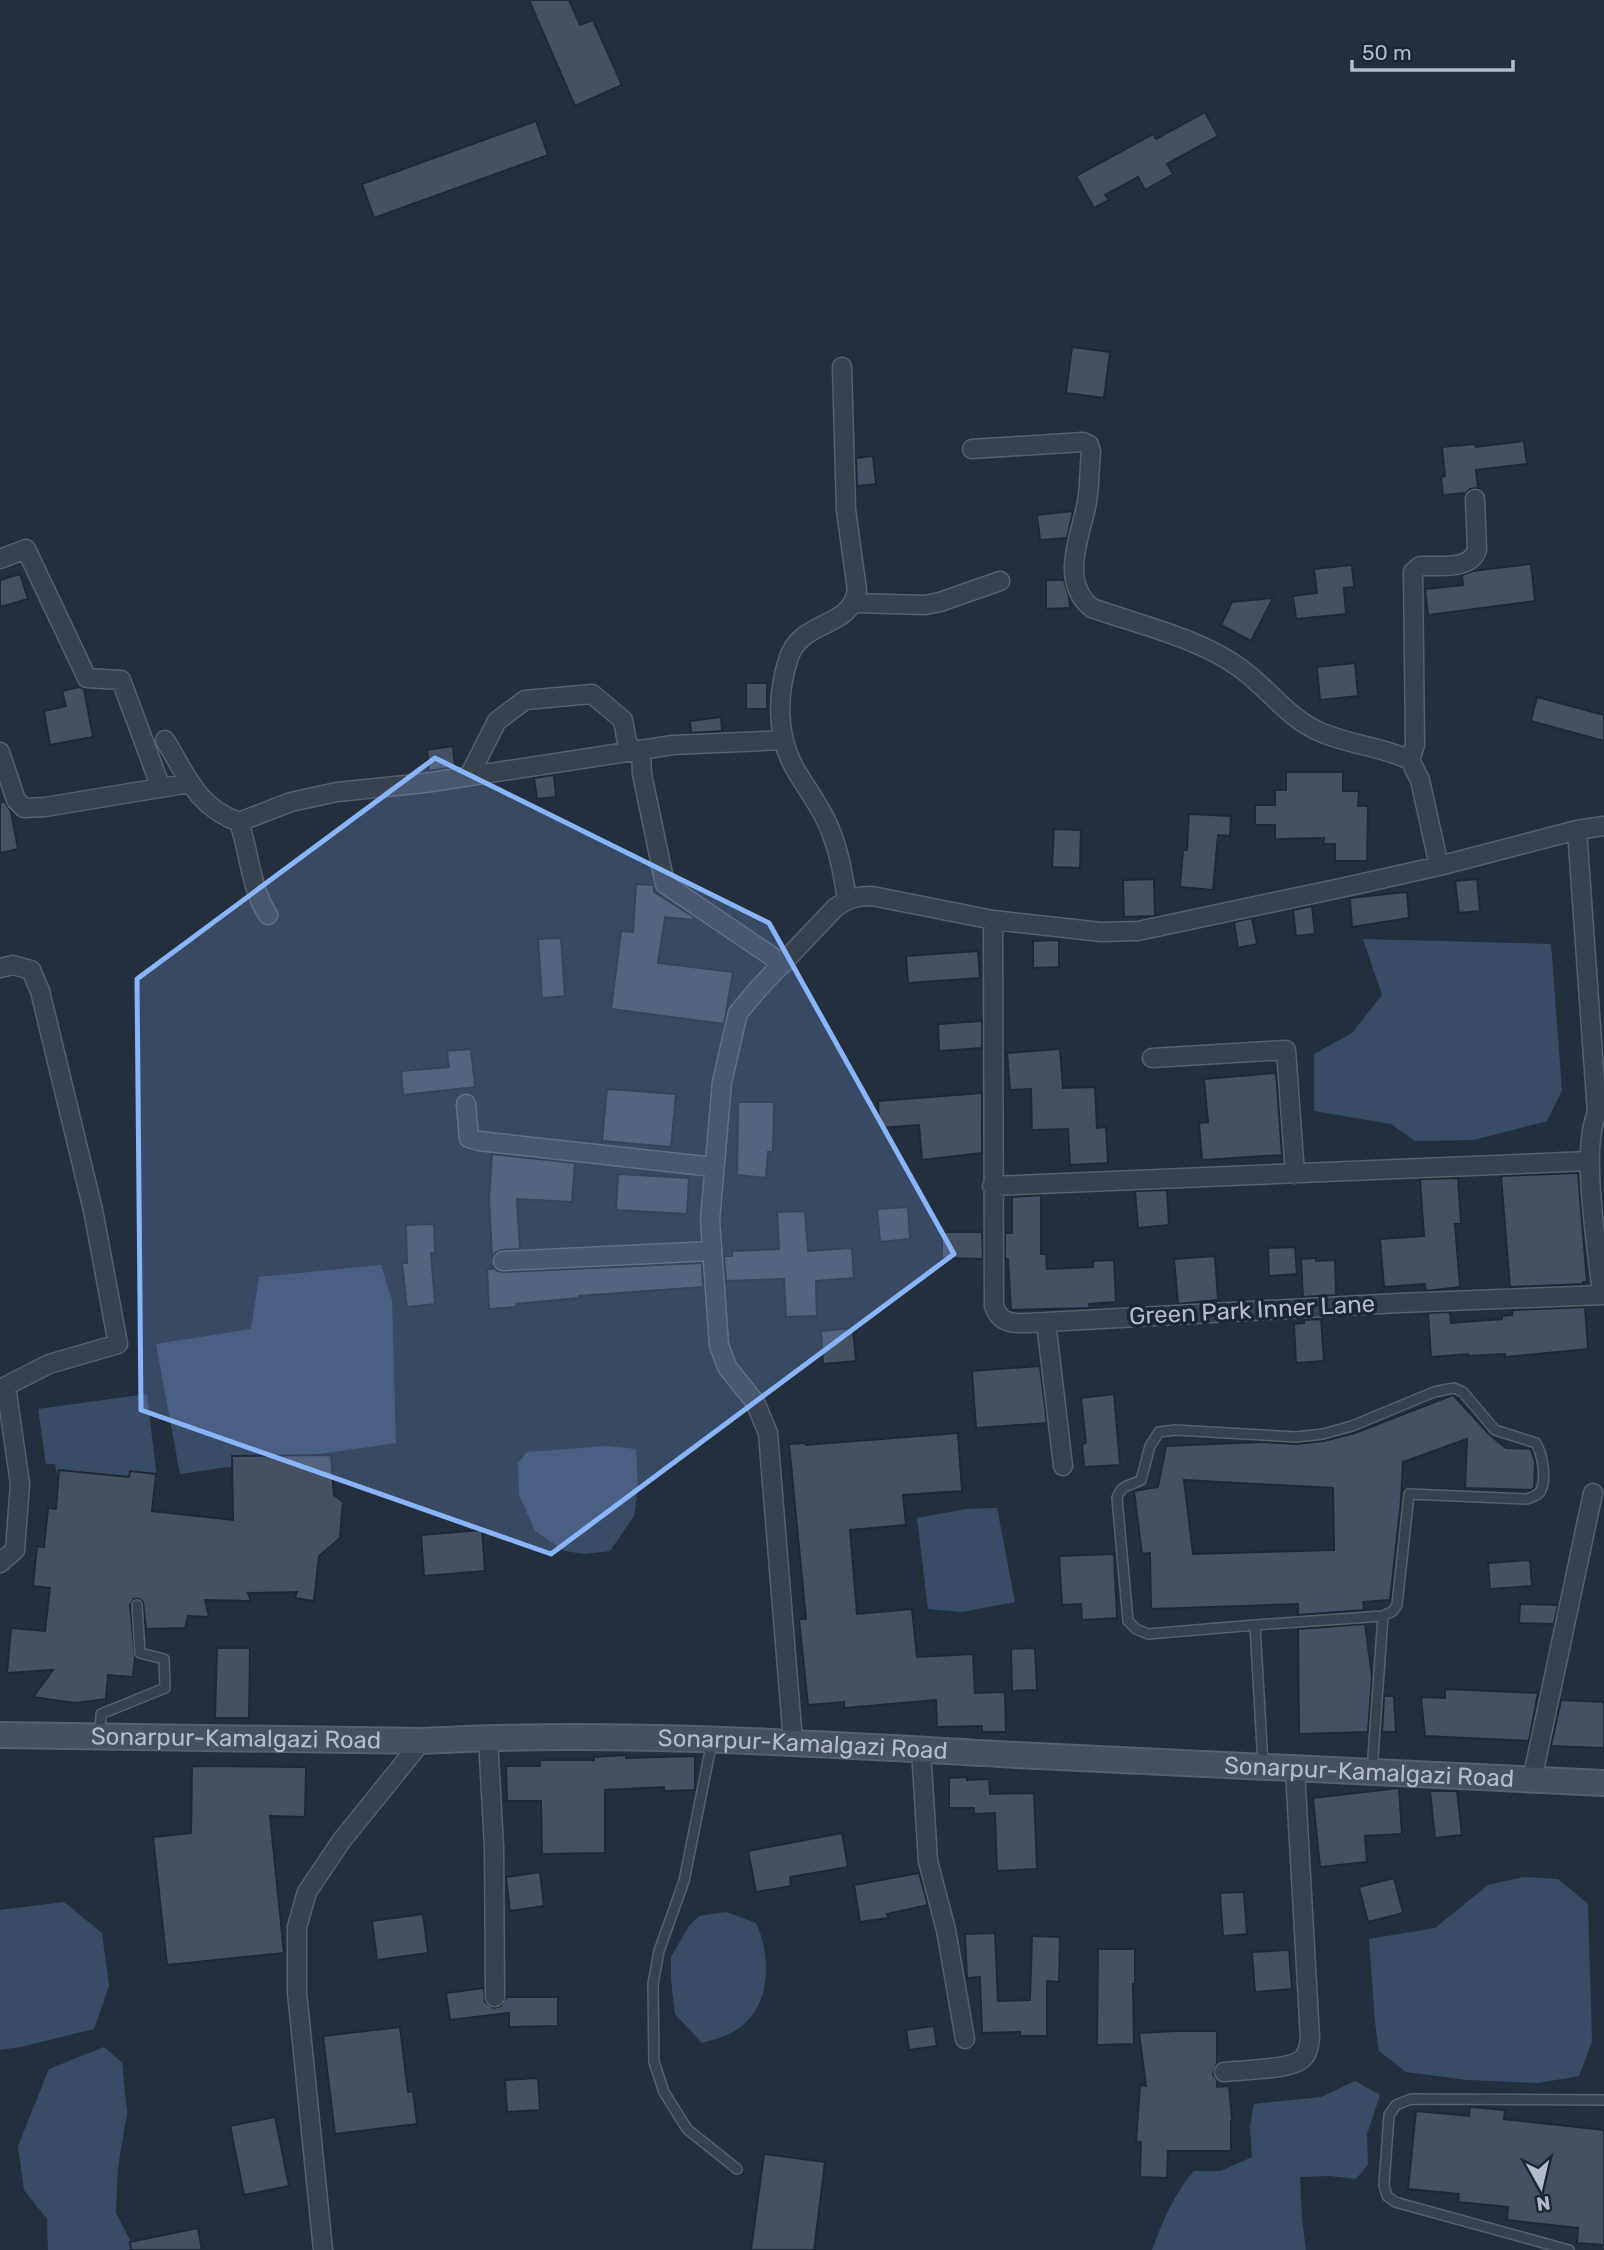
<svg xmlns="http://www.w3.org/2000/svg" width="1604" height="2250" font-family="Rubik,sans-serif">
  <rect width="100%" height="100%" fill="#242f3e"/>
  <path fill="#394c67" d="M1363,939L1551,944L1562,1090L1547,1121L1474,1140L1415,1141L1391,1124L1314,1111V1054L1352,1033L1382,995Z
    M381,1265L392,1300L396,1443L180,1474L156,1344L251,1329L259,1277Z
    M147,1394L157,1480L62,1494L55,1464H46L38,1409Z
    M607,1446L636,1449L638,1487L634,1516L610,1551L584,1554L565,1551L535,1531L519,1495L518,1463L527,1452Z
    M997,1508L1015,1602L962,1612L928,1609L917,1518L966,1509Z
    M1523,1877L1558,1879L1588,1904L1592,2042L1579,2076L1538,2083L1468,2080L1406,2072L1379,2051L1375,2022L1369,1939L1435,1928L1488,1885Z
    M64,1902L102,1933L109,1986L94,2029L21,2047L0,2050V1910Z
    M726,1912L756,1923C772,1958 772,2010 733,2032C724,2037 712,2040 702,2043L675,2014L671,1979V1957L689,1926L699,1916Z
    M104,2047L122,2063L127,2113L118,2167L116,2213L135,2250H48L47,2219L24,2190L18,2146L49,2069Z
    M1355,2081L1380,2095L1367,2134L1368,2165L1356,2179L1330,2176L1300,2177L1302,2220L1306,2250H1152C1163,2221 1173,2195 1194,2171H1221L1252,2157L1250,2126L1254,2104L1321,2097Z"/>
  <path fill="#455162" stroke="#1f2835" stroke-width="2" fill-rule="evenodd" d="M529,0H569L580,25L593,20L622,85L575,106Z
    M1205,112L1218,136L1167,164L1173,174L1145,190L1138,177L1105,195L1109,200L1094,208L1076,176L1153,134L1156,139Z
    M536,121L548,155L374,218L362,184Z
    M1072,347L1110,352L1104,398L1066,393Z
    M1524,441L1527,464L1476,470L1478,488L1470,489L1466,493L1443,495L1441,477L1445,476L1442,447L1475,444L1476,447Z
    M873,456L876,484L857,486L856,458Z
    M1073,511L1067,538L1040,540L1037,515Z
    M1531,564L1535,601L1428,615L1425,589L1463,585L1462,575L1473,571Z
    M1352,565L1354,587L1344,588L1346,614L1296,619L1293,596L1317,593L1314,569Z
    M20,574L28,599L0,607V580Z
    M1046,580H1064L1069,597L1070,608L1046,609Z
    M1273,598L1251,641L1221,625L1232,602Z
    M1355,663L1358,696L1320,700L1317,667Z
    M746,683H767V709H746Z
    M80,687L84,689L93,737L50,745L44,711L66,706L62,691Z
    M1537,697L1604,715V741L1531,721Z
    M721,717L722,731L691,733L690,721Z
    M453,746L455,767L429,771L427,750Z
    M1286,772H1343V791H1359L1358,806H1368L1367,861H1335V844H1323L1324,838L1275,839V825H1255V805H1275V790H1286Z
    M554,775L556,797L537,799L534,778Z
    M0,802H5L11,811L18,849L0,853Z
    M1189,814L1231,816L1230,836L1218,835L1213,890L1180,887L1183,850H1187Z
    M1054,829L1081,830L1080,868L1052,867Z
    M1154,879L1155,916L1124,917L1123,880Z
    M1477,879L1480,911L1459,913L1455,881Z
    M636,884L654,885V892L694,917L693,920L665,917L658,963L733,972L724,1024L611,1009L621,931L633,932Z
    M1407,892L1409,918L1352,927L1350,898Z
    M1312,906L1315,934L1296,936L1293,910Z
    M1252,918L1257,944L1238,948L1234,922Z
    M561,938L565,996L542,998L538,939Z
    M1059,940V967L1033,968V941Z
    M978,951L980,978L908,983L906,956Z
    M982,1021V1048L939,1051L938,1024Z
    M471,1049L475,1087L403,1095L401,1071L449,1067L447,1051Z
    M1060,1049L1063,1088L1095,1087L1097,1128L1106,1127L1108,1163L1070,1165L1068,1129L1032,1130L1031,1089L1010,1090L1007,1053Z
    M1276,1073L1282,1155L1202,1160L1199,1123L1208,1122L1204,1079Z
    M607,1089L676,1094L671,1147L602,1141Z
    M982,1093V1153L922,1160L919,1125L879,1128L878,1101Z
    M738,1102H774L773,1152H768L766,1178L737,1175Z
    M492,1154L575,1163L572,1202L517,1199L520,1249L502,1250L496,1252L492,1258L489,1198Z
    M1578,1173L1587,1282H1583V1284L1510,1287L1501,1176Z
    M618,1174L689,1178L687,1214L616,1210Z
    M1458,1178L1461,1224H1455L1460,1287L1426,1291L1425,1284L1384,1287L1380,1239L1424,1236L1420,1179Z
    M1167,1190L1169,1225L1138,1228L1135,1191Z
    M1041,1195V1254H1046L1047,1269L1093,1267V1261L1114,1260L1116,1302L1089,1304L1090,1308L1011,1310L1008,1259H1005V1233H1012V1197Z
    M908,1207L910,1239L880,1242L877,1209Z
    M805,1211L808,1251L852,1248L854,1278L816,1281L817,1316L786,1317L784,1279L726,1281L724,1256H732V1251L779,1249L777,1212Z
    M434,1224L435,1253H431L435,1304L407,1307L402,1263H407L406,1225Z
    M942,1232H982L983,1259L942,1258Z
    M1295,1247L1297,1274L1269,1276L1268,1248Z
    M1215,1256L1218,1300L1178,1304L1174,1259Z
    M1316,1258V1261L1335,1260L1336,1295L1303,1297L1301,1259Z
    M702,1263L703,1287L579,1296L580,1298L516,1304V1307L489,1309L487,1269H493V1266L497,1271L504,1272Z
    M1585,1307L1588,1349L1505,1357V1354L1468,1356V1354L1431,1357L1428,1313L1450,1312L1451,1323L1502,1319V1316L1512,1315V1310Z
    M1321,1319L1324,1361L1296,1363L1294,1324L1304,1323V1320Z
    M853,1328L856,1361L823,1364L821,1331Z
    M1040,1366L1047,1423L976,1428L972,1371Z
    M1114,1394L1120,1465L1084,1467L1082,1444L1086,1443L1081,1398Z
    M1453,1395L1490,1435L1506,1448L1531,1449L1535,1462L1534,1488L1531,1490L1465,1488L1467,1439L1403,1462L1401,1500L1390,1600L1363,1602L1364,1610L1298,1615V1604L1151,1609L1150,1553L1142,1554L1134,1491L1158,1487L1166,1446L1263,1442L1297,1444L1324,1441L1355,1433ZM1184,1480L1333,1488L1334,1550L1193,1554Z
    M958,1433L962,1491L903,1495L906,1525L850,1530L857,1614L912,1609L917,1657L973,1654L975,1693L1005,1692L1006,1732H982V1726L937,1727L936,1700L844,1708V1702L808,1705L799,1619H806L789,1444L806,1443V1445Z
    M331,1455L334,1495L343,1502L340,1538L319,1556L314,1601L295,1598L297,1592L248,1593L251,1601L205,1600L209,1617L188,1616L185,1628L146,1629L143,1602L139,1599H134L130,1605L135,1657L133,1677L108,1675L106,1699L75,1703L33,1697L53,1670L7,1673L11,1628L45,1631L50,1588L33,1586L37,1546L44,1547L48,1508L56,1509L59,1470L129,1477L130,1471L156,1474L152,1511L233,1520L232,1456Z
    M482,1530L485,1571L424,1576L421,1535Z
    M1114,1554L1117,1618L1082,1620L1081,1604L1062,1605L1059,1556Z
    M1530,1560L1532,1586L1490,1589L1488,1563Z
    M1520,1604L1558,1605L1554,1624L1519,1623Z
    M1365,1624L1372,1676L1368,1732L1299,1734L1298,1629Z
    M217,1648H250L249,1718H215Z
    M1035,1648L1037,1690L1012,1691L1011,1649Z
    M1445,1689L1538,1693L1529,1741L1425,1736L1421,1697L1445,1698Z
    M1384,1696H1394L1396,1732H1382Z
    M1561,1700L1604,1702V1748L1551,1746Z
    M626,1755V1758L695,1756V1790L664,1791V1787L605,1790V1853L542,1854L541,1801H507L506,1766H540V1760H594V1757Z
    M192,1766L306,1767L305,1817L270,1816L284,1953L167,1965L153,1837L191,1833Z
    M967,1777V1780L989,1779L990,1794L1034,1793L1037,1869L997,1871L995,1813L974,1814V1808H949V1778Z
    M1399,1788L1402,1834L1365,1836L1367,1862L1320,1867L1313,1798Z
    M1430,1791H1457L1462,1835L1435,1838Z
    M842,1833L848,1867L790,1877L791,1886L756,1892L748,1851Z
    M540,1872L544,1906L510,1911L506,1877Z
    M919,1873L928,1905L887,1914L888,1918L860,1922L854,1885Z
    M1394,1878L1403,1913L1368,1922L1359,1887Z
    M1244,1892L1247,1934L1223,1936L1220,1893Z
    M423,1914L428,1953L377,1960L372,1921Z
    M995,1933L998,2001L1030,2000L1032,1936L1060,1937L1059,1982L1047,1981V2036H1020V2032L982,2033L980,1977L967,1978L965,1934Z
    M1098,1949H1135V1984H1133L1134,2044L1097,2045Z
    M1289,1950L1292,1989L1255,1992L1252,1952Z
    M484,1988L485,2002L494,2008L501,2006L506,1997H558V2026L509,2027V2013L450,2020L446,1993Z
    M934,2026L937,2046L909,2050L906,2030Z
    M400,2027L408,2092L413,2091L417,2124L335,2134L323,2036Z
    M1176,2031H1217V2063L1213,2074L1217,2080V2087L1229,2086L1232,2120L1231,2121V2151H1168L1167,2178L1140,2177L1141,2142H1136L1140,2085L1146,2086L1139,2033Z
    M538,2078L540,2110L507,2112L505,2080Z
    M1470,2107L1505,2110L1504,2119L1604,2130V2245L1577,2243L1578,2228L1507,2220L1508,2207L1458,2202L1459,2194L1408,2189L1416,2111L1469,2116Z
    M275,2117L289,2186L244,2195L230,2126Z
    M764,2154L825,2162L814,2250H751Z
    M198,2228L202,2250H131L130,2242Z"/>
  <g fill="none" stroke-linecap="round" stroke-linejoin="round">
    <g stroke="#565f6c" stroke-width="12">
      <path id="service" d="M1255,1625L1383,1616
        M100,1735L101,1714L165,1688L164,1659L140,1653L137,1605
        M712,1741L684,1881L659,1951L653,1984L654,2062L664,2092L687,2129L737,2169
        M1263,1765L1255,1625L1148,1634L1136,1629L1128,1621L1117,1498C1121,1484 1131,1486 1141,1480L1150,1446L1159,1432L1175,1430L1296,1437L1323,1434L1352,1426L1434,1392L1454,1388L1463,1392L1495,1430L1536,1443C1542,1454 1547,1477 1541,1490C1539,1495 1532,1497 1527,1499L1409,1494L1397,1605L1393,1611L1383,1616L1372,1771
        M1569,2250L1395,2202L1387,2196L1384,2185L1389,2115L1396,2105L1411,2099L1604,2100"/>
    </g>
    <g stroke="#565f6c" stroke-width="21">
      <path id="minor" d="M842,367L846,510L857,590C851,629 802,619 789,657C777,693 776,734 794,767C805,787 820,805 829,827C839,850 843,875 847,899
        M972,449L1083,442L1089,445L1091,452C1089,470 1090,489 1086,507C1079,539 1060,583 1092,608C1140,625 1199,638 1240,668C1268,688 1287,717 1318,731C1348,745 1381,746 1410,760L1420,780L1439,866
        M0,559L26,549L87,678L121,680L161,788
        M855,603L925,605L940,602L1000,581
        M165,740C187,776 197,807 239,822L291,802L337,792L425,783L673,745L784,740
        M641,750L642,774L665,884L783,964
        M0,752L16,800L24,808L45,807L190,783
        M1410,760L1415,745L1413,572L1420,566C1438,565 1470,571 1477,550L1475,499
        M469,776L497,721L525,700L592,694L623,720L627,742L634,751
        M239,822C250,854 250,887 268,915
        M1577,830L1597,1113
        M993,920L994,1306C1002,1330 1024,1322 1046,1322
        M0,968L13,965L31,970L40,991L93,1210L118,1344L49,1364L6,1386L20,1484L15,1550L0,1563
        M1152,1058L1286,1050L1295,1174
        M466,1104L469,1138L479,1141L714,1167
        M992,1186L1589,1161
        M503,1261L712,1251
        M1602,1295C1598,1252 1580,1149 1597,1113L1604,1110
        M1063,1466L1046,1322L1399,1303L1604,1295
        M488,1738L494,1847L495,1997
        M793,1742L768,1433L755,1402L727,1367L719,1345L710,1220L722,1082L738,1013L759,988L835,908C847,899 856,896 872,896L993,920L1101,932L1138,931L1350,886L1439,866L1577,830L1604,826
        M921,1749L928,1861L946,1930L965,2039
        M1532,1780L1593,1493
        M1224,2072C1241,2070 1290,2070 1302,2059C1308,2054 1309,2046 1310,2038L1295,1770
        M323,2250L297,1992V1927L307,1892L342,1840L422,1741"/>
    </g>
    <g stroke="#565f6c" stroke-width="28">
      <g id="secondary">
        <path id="s1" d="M0,1735L422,1741C620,1730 818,1744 1016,1755C1212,1765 1408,1774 1604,1783"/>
      </g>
    </g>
    <use href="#service" stroke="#38414e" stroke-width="9"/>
    <use href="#minor" stroke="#38414e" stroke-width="18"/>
    <use href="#secondary" stroke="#465061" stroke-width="24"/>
  </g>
  <path fill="#8ab4f8" fill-opacity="0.2" stroke="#8ab4f8" stroke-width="5" stroke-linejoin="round" d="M435,758L769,923L954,1254L551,1554L141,1410L137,979Z"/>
  <g text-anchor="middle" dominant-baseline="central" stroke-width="7" stroke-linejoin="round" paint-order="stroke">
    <g font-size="24" fill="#b4bcc9" stroke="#1d2633">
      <text transform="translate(1252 1310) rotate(-3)">Green Park Inner Lane</text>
      <text stroke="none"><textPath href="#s1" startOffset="236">Sonarpur-Kamalgazi Road</textPath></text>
      <text stroke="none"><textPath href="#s1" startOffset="803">Sonarpur-Kamalgazi Road</textPath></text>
      <text stroke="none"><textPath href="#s1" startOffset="1370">Sonarpur-Kamalgazi Road</textPath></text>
    </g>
  </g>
  <g transform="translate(1541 2187) rotate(172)" stroke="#1d2633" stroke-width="5" paint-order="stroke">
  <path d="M0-5L12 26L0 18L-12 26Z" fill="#b4bcc9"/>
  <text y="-10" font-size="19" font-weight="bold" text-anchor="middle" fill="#b4bcc9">N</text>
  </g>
  <path d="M1352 60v10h161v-10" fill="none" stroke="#b4bcc9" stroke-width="3.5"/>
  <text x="1362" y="60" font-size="21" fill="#b4bcc9" stroke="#1d2633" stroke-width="5" paint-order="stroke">50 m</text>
</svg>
